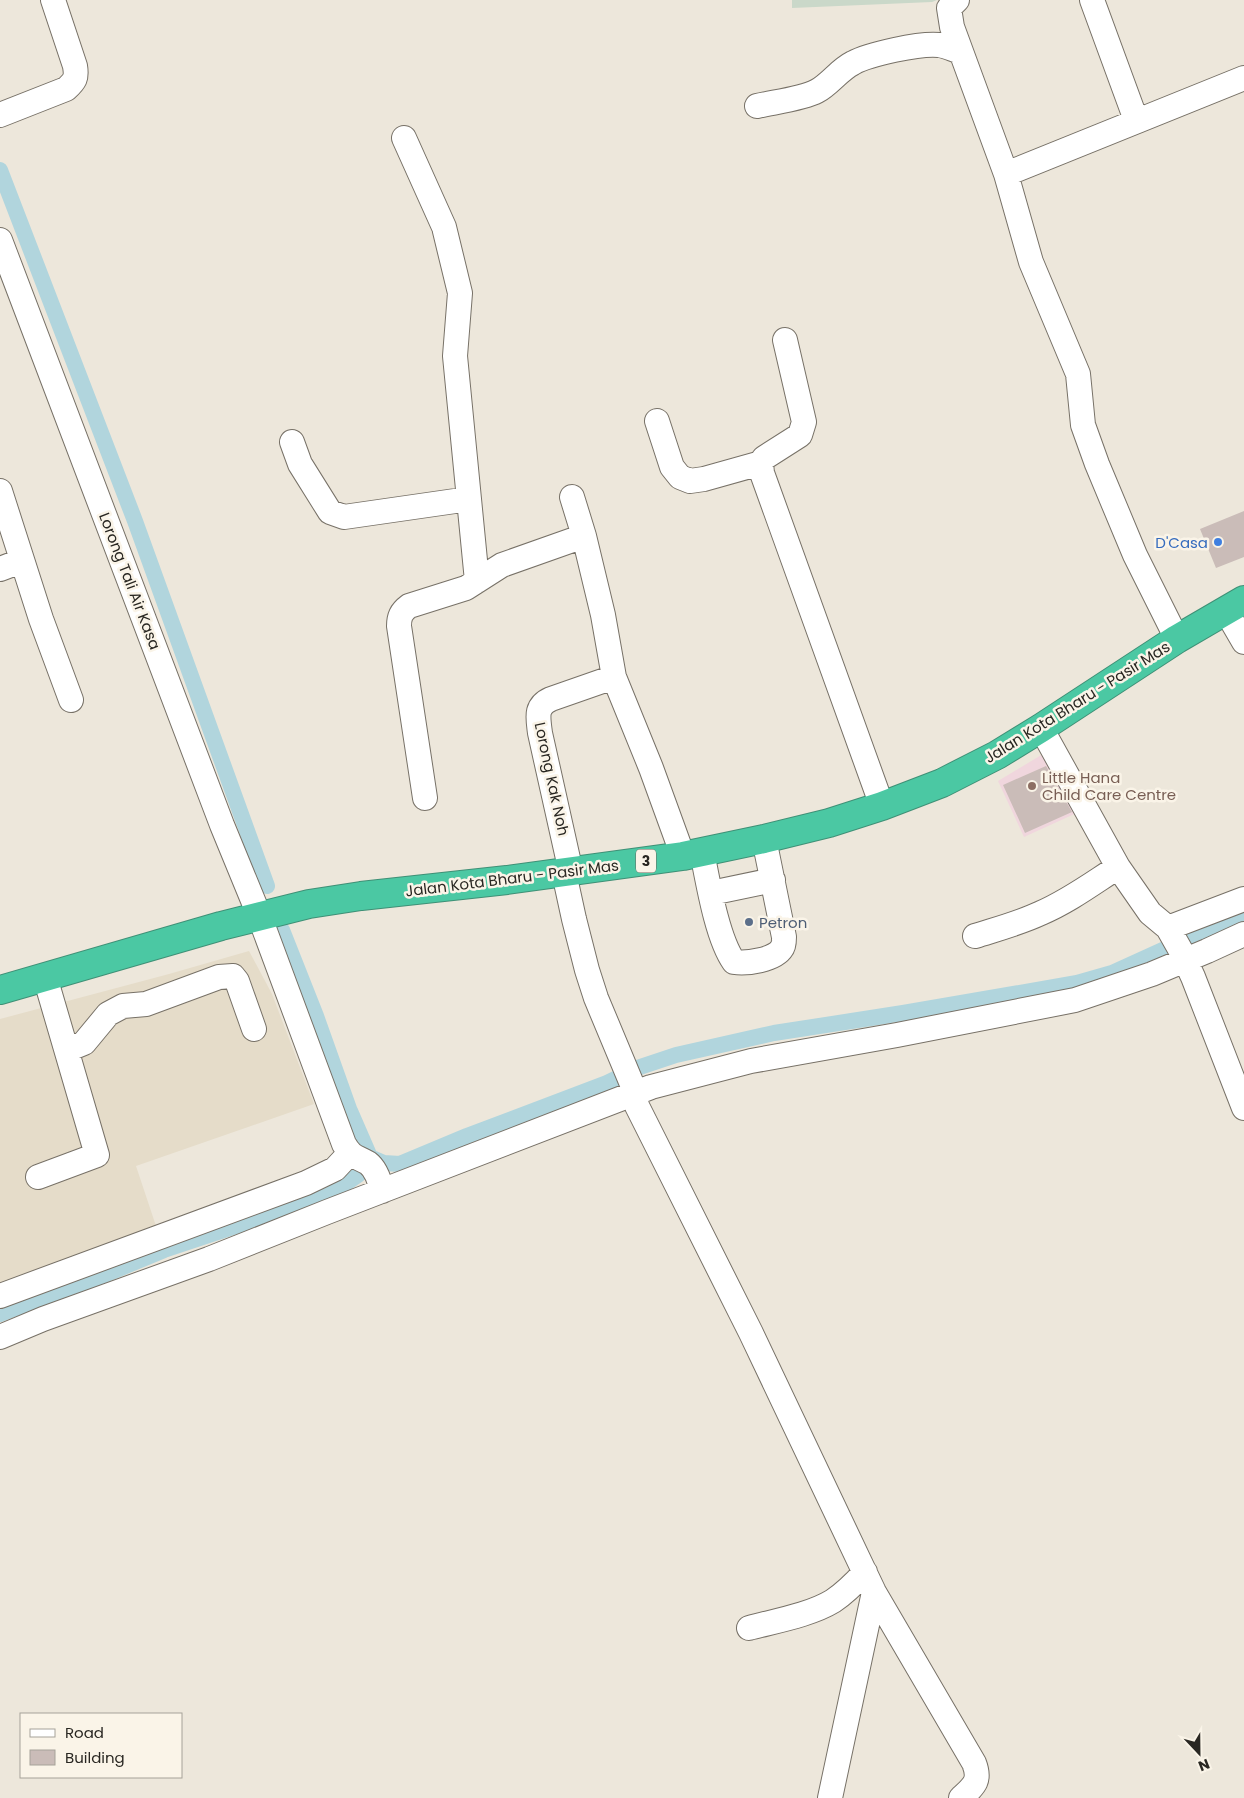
<svg xmlns="http://www.w3.org/2000/svg" width="1244" height="1798" font-family="Poppins,sans-serif">
  <rect width="100%" height="100%" fill="#ede7db"/>
  <path fill="#f0d6dd" d="M1048,751L1081,811L1024,837L998,781Z"/>
  <path fill="#e5dcc9" d="M249,951L272,994L314,1104L136,1166L156,1226L0,1284V1019L169,974Z"/>
  <path fill="#cad8c9" d="M792,0H937L932,2L792,8Z"/>
  <g fill="none" stroke-linecap="round" stroke-linejoin="round">
    <path stroke="#b1d5dd" stroke-width="16" d="M0,170L135,521L267,886
      M282,930L316,1016L353,1120
      M350,1111L370,1157L384,1163L400,1164L467,1136L607,1083L640,1067L676,1055L774,1033L903,1013L1077,983L1112,973L1244,913
      M0,1314L92,1280L164,1250L329,1195L358,1175L362,1165"/>
  </g>
  <path fill="#cabcb8" d="M1244,511V557L1216,568L1200,529Z
    M1046,766L1072,812L1025,833L1003,785Z"/>
  <g fill="none" stroke-linecap="round" stroke-linejoin="round">
    <g stroke="#777167" stroke-width="26">
      <path id="minor" d="M957,0L949,8L952,27L1006,174L1031,262L1078,374L1083,425L1097,464L1135,555L1177,639
        M1092,0L1136,120
        M757,106C774,102 802,99 817,91C830,84 839,70 853,63C869,54 920,43 939,45C946,46 954,50 961,52
        M0,115L66,89C75,81 77,78 75,66L53,0
        M404,138L444,227L460,293L455,356L477,581
        M1006,174L1244,78
        M0,240L222,825L259,915L344,1144C352,1158 356,1156 368,1163C376,1169 380,1182 382,1191
        M785,340L804,422L800,435L764,458L761,463L762,473L882,806
        M657,421L672,467L680,477L690,481L704,479L761,463
        M292,442L300,464L330,512L344,517L469,499
        M0,491L41,619L71,700
        M572,497L584,536L603,615L614,677L651,768L683,856
        M0,569L21,561
        M1226,611L1244,642
        M1041,728L1118,867L1150,913L1168,928L1181,951L1193,977L1244,1108
        M425,798L399,626C399,617 401,612 409,606L466,588L502,565L584,536
        M702,852C708,882 717,938 734,962C746,964 775,960 782,948C784,946 784,940 784,937L764,839
        M571,872L540,733C538,717 535,706 551,699L614,677
        M564,873L574,919L587,970L596,998L634,1089L637,1106L751,1333L874,1592L974,1763C981,1781 974,1786 961,1798
        M711,893L773,880
        M1168,928L1244,899
        M975,936C997,929 1020,923 1041,913C1069,901 1093,883 1118,867
        M67,1050L84,1043L108,1014L123,1006L146,1004L219,977L233,976L237,981L254,1029
        M38,1177L97,1155L45,977
        M0,1296L306,1183L335,1169L349,1154
        M0,1337L43,1319L209,1259L327,1212L651,1087L751,1061L897,1035L1075,1000L1152,974L1207,951L1244,934
        M749,1628C775,1621 810,1615 833,1601C845,1593 855,1583 865,1572
        M830,1798L874,1592"/>
    </g>
    <g stroke="#3f9076" stroke-width="30">
      <path id="highway" d="M0,990L221,926L309,904L361,896L507,880L683,856L764,839L829,823L882,806L942,783L997,755L1041,728L1177,639L1244,600"/>
    </g>
    <use href="#minor" stroke="#fff" stroke-width="24"/>
    <use href="#highway" stroke="#4bc8a3" stroke-width="28"/>
  </g>
  <circle fill="#3f7fe0" stroke="#faf4e8" stroke-width="2" cx="1218" cy="542" r="5"/>
  <circle fill="#8d6e63" stroke="#faf4e8" stroke-width="2" cx="1032" cy="786" r="5"/>
  <circle fill="#5c6f8a" stroke="#faf4e8" stroke-width="2" cx="749" cy="922" r="5"/>
  <g text-anchor="middle" dominant-baseline="central" stroke-width="5" stroke-linejoin="round" paint-order="stroke">
    <rect fill="#faf4e8" stroke="#68645d" stroke-width="1" x="636" y="849.5" width="20" height="23" rx="4"/>
    <g font-size="14" font-weight="bold" fill="#292722">
      <text x="646" y="861">3</text>
    </g>
    <g font-size="15" fill="#366cbe" stroke="#faf4e8" text-anchor="end">
      <text x="1208" y="542">D'Casa</text>
    </g>
    <g font-size="15" fill="#292722" stroke="#faf4e8">
      <text transform="translate(130 581) rotate(69)">Lorong Tali Air Kasa</text>
      <text transform="translate(1077 702) rotate(-32)">Jalan Kota Bharu - Pasir Mas</text>
      <text transform="translate(552 779) rotate(78)">Lorong Kak Noh</text>
      <text transform="translate(512 878) rotate(-7)">Jalan Kota Bharu - Pasir Mas</text>
    </g>
    <g font-size="15" fill="#785e54" stroke="#faf4e8" text-anchor="start">
      <text x="1042" y="777">Little Hana<tspan x="1042" dy="17">Child Care Centre</tspan></text>
    </g>
    <g font-size="15" fill="#4e5e75" stroke="#faf4e8" text-anchor="start">
      <text x="759" y="922">Petron</text>
    </g>
  </g>
  <rect x="20" y="1713" width="162" height="65" fill="#faf4e8" stroke="#a6a299"/>
  <rect x="30" y="1729" width="25" height="8" fill="#ffffff" stroke="#a6a299"/>
  <text x="65" y="1738" font-size="15" fill="#292722">Road</text>
  <rect x="30" y="1750" width="25" height="15" fill="#cabcb8" stroke="#a6a299"/>
  <text x="65" y="1763" font-size="15" fill="#292722">Building</text>
  <g transform="translate(1199 1753) rotate(158)" stroke="#faf4e8" stroke-width="4" paint-order="stroke">
  <path d="M0-4L9 19L0 12L-9 19Z" fill="#292722"/>
  <text y="-8" font-size="14" font-weight="bold" text-anchor="middle" fill="#292722">N</text>
  </g>
</svg>
